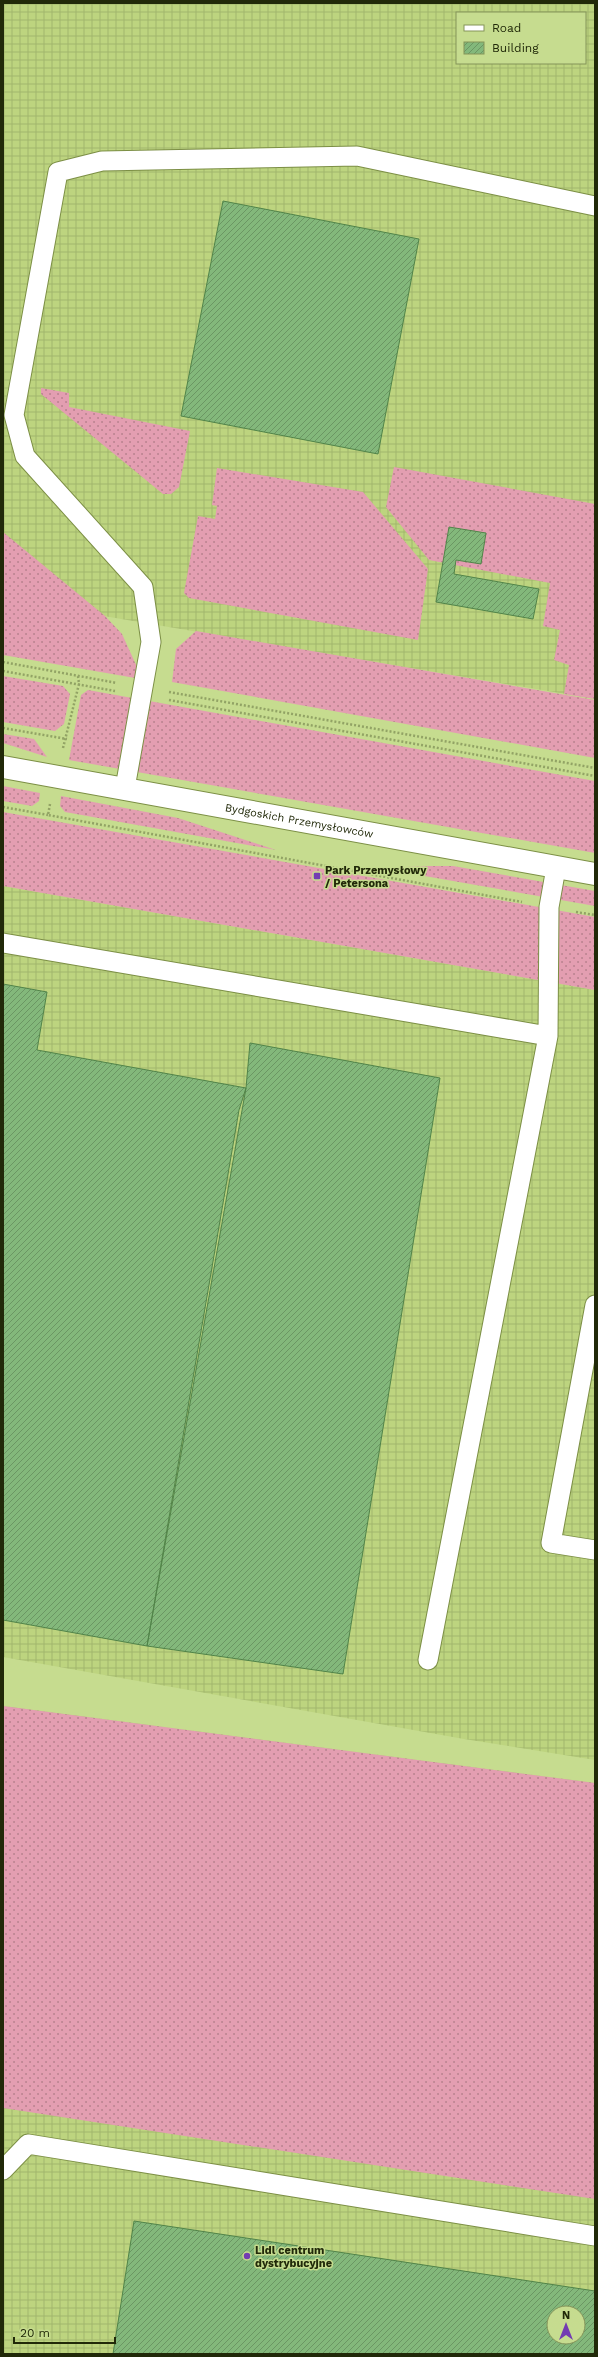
<svg xmlns="http://www.w3.org/2000/svg" width="598" height="2357" font-family="'Work Sans',sans-serif">
  <defs>
    <pattern id="industrial-grid" width="8" height="8" patternUnits="userSpaceOnUse"><rect width="8" height="8" fill="#bdd47f"/><path d="M0 4h8M4 0v8" fill="none" stroke="#a2b66c"/></pattern>
    <pattern id="grass-dots" width="8" height="8" patternUnits="userSpaceOnUse"><rect width="8" height="8" fill="#e39eb1"/><path d="M2 2h.1M6 6h.1" fill="none" stroke="#b8818e" stroke-width="1.8" stroke-linecap="round"/></pattern>
    <pattern id="building-hatch" width="6" height="6" patternUnits="userSpaceOnUse"><rect width="6" height="6" fill="#83b87b"/><path d="M-1 1l2-2M0 6l6-6M5 7l2-2" fill="none" stroke="#6b9663"/></pattern>
  </defs>
  <rect width="100%" height="100%" fill="#c6dc8f"/>
  <path fill="url(#industrial-grid)" fill-rule="evenodd" d="M3,3H595V699L3,599ZM457,13H585V63H457Z
    M3,886L595,990V1760L464,1739L3,1657Z
    M3,1706L595,1783V2354H3ZM554,2313H578V2337H554Z"/>
  <path fill="url(#grass-dots)" d="M41,388L69,393V407L190,431L179,487L171,494H163L41,394Z
    M394,467L595,504V699L564,694L569,665L554,660L560,630L543,626L550,583L429,560L386,507Z
    M217,468L363,492L428,569L418,640L189,598L184,593L198,516L215,519L217,506L212,505Z
    M3,532L105,616L122,634L137,667L135,678L3,655Z
    M196,631L595,700V758L172,682L176,649Z
    M3,676L63,686L70,694L64,724L55,731L3,722Z
    M88,690L595,781V853L69,760L81,695Z
    M3,734L34,739L47,757L3,743Z
    M3,786L40,793L39,801L32,806L3,801Z
    M61,796L178,818L276,850L65,812L60,806Z
    M3,812L595,917V990L3,886Z
    M430,866H453L595,891V906L379,868Z
    M3,1706L595,1783V2199L3,2108Z"/>
  <path fill="url(#building-hatch)" stroke="#518449" fill-rule="evenodd" d="M223,201L419,239L378,454L181,416Z
    M449,527L486,533L481,564L456,560L454,574L539,589L533,619L436,602Z
    M3,984L47,992L37,1050L246,1088L147,1646L3,1620Z
    M250,1043L440,1078L343,1674L147,1646L239,1110L246,1088Z
    M134,2221L595,2291V2354H113ZM554,2313H578V2337H554Z"/>
  <g fill="none" stroke-linecap="round" stroke-linejoin="round">
    <g stroke="#7c8f45" stroke-width="21">
      <path id="lane" d="M125,788L151,642L143,587L25,456L14,415L58,172L102,161L357,156L595,206
        M3,943L548,1036L549,907L556,868
        M595,1305L551,1543L595,1550
        M428,1660L548,1036
        M3,2170L28,2144L595,2236"/>
    </g>
    <g stroke="#7c8f45" stroke-width="24">
      <g id="secondary">
        <path id="s1" d="M3,767L595,874"/>
      </g>
    </g>
    <path stroke="#92a365" stroke-width="2.5" stroke-dasharray="2 2" stroke-linecap="butt" d="M3,662L117,683
      M3,671L115,691
      M169,692L595,768
      M169,700L595,776
      M3,728L67,739
      M63,748L79,684L78,676
      M50,804L48,815L522,902
      M3,807L48,815
      M576,912L595,915"/>
    <use href="#lane" stroke="#fff" stroke-width="19"/>
    <use href="#secondary" stroke="#fff" stroke-width="22"/>
  </g>
  <g fill="#733cb2" stroke="#c6dc8f" stroke-width="1.5">
    <rect x="313" y="872" width="8" height="8" rx="2"/>
    <circle cx="247" cy="2256" r="4"/>
  </g>
  <g text-anchor="middle" dominant-baseline="central" stroke-width="3" stroke-linejoin="round" paint-order="stroke">
    <g font-size="11" fill="#212909" stroke="#c6dc8f">
      <text stroke="none"><textPath href="#s1" startOffset="301">Bydgoskich Przemysłowców</textPath></text>
    </g>
    <g font-size="11" font-weight="bold" fill="#212909" stroke="#c6dc8f" text-anchor="start">
      <text x="325" y="870">Park Przemysłowy<tspan x="325" dy="13">/ Petersona</tspan></text>
      <text x="255" y="2250">Lidl centrum<tspan x="255" dy="13">dystrybucyjne</tspan></text>
    </g>
  </g>
  <rect width="598" height="2357" fill="none" stroke="#212909" stroke-width="8"/>
  <rect x="456" y="12" width="130" height="52" fill="#c6dc8f" stroke="#849459"/>
  <rect x="464" y="25" width="20" height="6" fill="#ffffff" stroke="#849459"/>
  <text x="492" y="32" font-size="12" fill="#212909">Road</text>
  <rect x="464" y="42" width="20" height="12" fill="url(#building-hatch)" stroke="#849459"/>
  <text x="492" y="52" font-size="12" fill="#212909">Building</text>
  <g transform="translate(566 2325)"><circle r="19" fill="#c6dc8f" stroke="#849459"/>
  <path d="M0-3L7 15L0 10L-7 15Z" fill="#733cb2"/>
  <text y="-6" font-size="11" font-weight="bold" text-anchor="middle" fill="#212909">N</text>
  </g>
  <path d="M14 2337v6h101v-6" fill="none" stroke="#212909" stroke-width="2"/>
  <text x="20" y="2337" font-size="12" fill="#212909" stroke="#c6dc8f" stroke-width="3" paint-order="stroke">20 m</text>
</svg>
